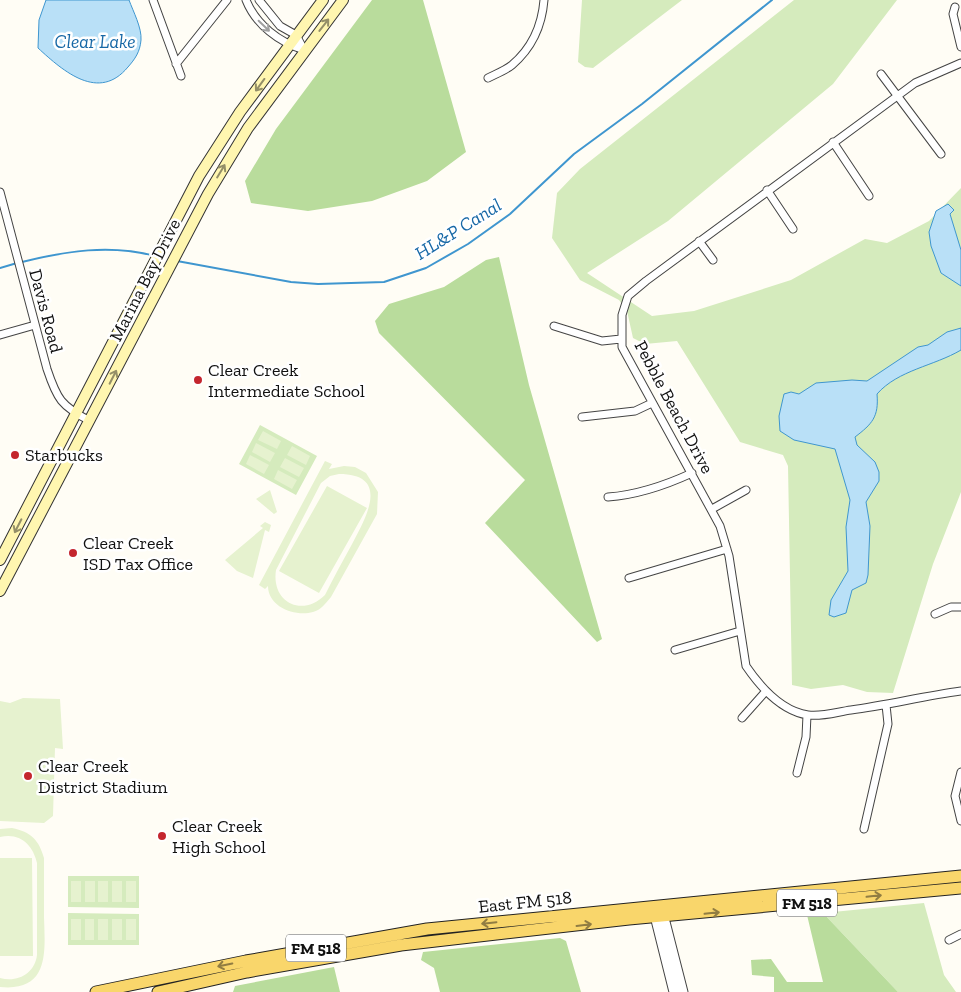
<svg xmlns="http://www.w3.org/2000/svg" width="961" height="992" font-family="'Zilla Slab',serif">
  <rect width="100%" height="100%" fill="#fffdf5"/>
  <path fill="#d5ebbd" d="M582,0H682L593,68L585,67L578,62Z
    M794,0H897L833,84L668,221L587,273L652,316L694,311L791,280L865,239L887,243L929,221L961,188V492L933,564L893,693L867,692L843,685L811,689L792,685L788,466L783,455L740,442L677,341L645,344L633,338L627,311L619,300L580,280L552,238L557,193L580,169Z
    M260,425L317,456L296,495L239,464Z
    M68,876H139V908L68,907Z
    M924,903L944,975L956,992H898L823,913Z
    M68,913L139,914V945H68Z"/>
  <path fill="#b9dc9c" d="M372,0H423L466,152L427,181L372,201L308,211L251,203L245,181L276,129Z
    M499,257L529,385L602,639L597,642L485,523L525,480L379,333L375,321L389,304L444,287L486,260Z
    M823,913L898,992H774V977L752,975L751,960L771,959L787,982H823L807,915Z
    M560,938L566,941L581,992H440L434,968L421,960L423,952Z
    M334,967L340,992H233L235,986Z"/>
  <path fill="#e6f2cf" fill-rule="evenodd" d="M263,431L281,441L277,449L258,440Z
    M256,443L275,453L270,462L252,452Z
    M292,446L310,456L306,465L287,455Z
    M250,455L269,465L264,474L246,464Z
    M285,458L304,468L299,477L280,467Z
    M325,461L332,464L329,469L344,466L355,467L366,473L378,492L377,514L331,597C326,603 321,610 313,612C295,617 268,607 268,586L265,589L259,585ZM339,474C393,474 364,521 351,546C342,562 333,579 325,595C302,618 271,602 276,570L321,483L330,476Z
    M278,470L297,480L292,489L274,479Z
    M327,486L367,508L319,593L279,571Z
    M270,490L277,512L274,514L256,499Z
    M265,522L271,525L269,532L265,530L253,578L237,571L225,560L263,528L260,526Z
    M23,698L60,699L63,749L55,748L53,816L44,823L0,821V701L10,703Z
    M12,828C31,832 39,840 44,858C44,878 44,897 44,917C45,951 50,992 0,987V978C18,983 35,973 37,955V863C33,845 20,832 0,837V829Z
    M0,858H32L33,956H0Z
    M71,881H81V902H71Z
    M85,881H95V902H85Z
    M98,881H108V902H98Z
    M112,881H122V902H112Z
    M126,881H136V902H126Z
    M71,919H81V940H71Z
    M85,919H94V940H85Z
    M98,919H108V940H98Z
    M112,919H122V940H112Z
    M126,919H136V940H126Z"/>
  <path fill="#b9e0f7" stroke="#3f96cf" d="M46,0H129C133,11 142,28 141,40C140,52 135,59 128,67C99,102 64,72 38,48L39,20Z
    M948,204L954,210L950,214L961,250V286L941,273L931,246L929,232L936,211Z
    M961,328V350C934,366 898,370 877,394C879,417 872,424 855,437L857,445L875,462L879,472V481L866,502L870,526L868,575L866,583L852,590L846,613L834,617L829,615L831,600L848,571L846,527L850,500L835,449L794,440L780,431L779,416L784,394L791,392L799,394L816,383L852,380L867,381L918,347L928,345L947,332Z"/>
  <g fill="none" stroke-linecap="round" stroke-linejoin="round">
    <path stroke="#3f96cf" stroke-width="2" d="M177,261L291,282L318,284L384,282L426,268L468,244L510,214L574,154L642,104L772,0
      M22,262C66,251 110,244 155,256
      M0,268L17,263"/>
    <g stroke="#444" stroke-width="9">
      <path id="minor" d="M153,0L181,76
        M246,0C256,25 279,42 304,50
        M259,0L280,26L296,35L304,50
        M955,7L953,14L961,47
        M961,63L915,83L646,281L628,296L622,315V347L720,526L729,556L746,666C761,688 781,711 808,715C822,717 837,712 851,710C888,705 924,696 961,691
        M176,64L227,0
        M881,74L941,154
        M488,78C496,74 506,70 512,65C532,48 542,25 544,0
        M833,142L869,196
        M767,190L793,229
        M0,192L47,369C57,399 61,406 90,421
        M699,241L713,260
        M554,326L602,341L621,339
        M0,335L35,325
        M582,417L635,411L652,403
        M608,497C636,495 666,485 692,473
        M712,509L746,490
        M629,578L727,549
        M935,614L951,607H961
        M675,650L740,631
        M742,718L766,691
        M961,772L955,796L961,821
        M797,773L806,737L807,715
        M864,829L888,724L886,705
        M949,940L961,934"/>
    </g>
    <g stroke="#444" stroke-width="11">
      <path id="tertiary" d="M662,910L683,992
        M654,912L674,992"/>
    </g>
    <g stroke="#333" stroke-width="12">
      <path id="secondary" d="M0,560L199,176L240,112L323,0
        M0,591L208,194L248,128L343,0"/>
    </g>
    <g stroke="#222" stroke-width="13">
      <path id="primary" d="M96,992L246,961L427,929L961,876
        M158,992L247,972L401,945L629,919L961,888"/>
    </g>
    <use href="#minor" stroke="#fff" stroke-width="7"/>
    <use href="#tertiary" stroke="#fff" stroke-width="9"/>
    <use href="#secondary" stroke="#fff6b0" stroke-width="10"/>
    <use href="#primary" stroke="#f9d66b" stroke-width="11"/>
  </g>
  <defs><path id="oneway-shaft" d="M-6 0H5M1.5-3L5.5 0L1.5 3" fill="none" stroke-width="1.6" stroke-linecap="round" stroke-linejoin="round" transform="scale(1.25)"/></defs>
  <g stroke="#948f68">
    <use href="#oneway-shaft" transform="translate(324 25) rotate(-52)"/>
    <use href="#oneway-shaft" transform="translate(260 85) rotate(126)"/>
    <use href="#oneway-shaft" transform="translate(221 171) rotate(-59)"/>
    <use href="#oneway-shaft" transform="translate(113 377) rotate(-63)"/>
    <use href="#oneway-shaft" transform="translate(18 526) rotate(117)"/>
  </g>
  <use stroke="#a0a0a0" href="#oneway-shaft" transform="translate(264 26) rotate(44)"/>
  <g stroke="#917d42">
    <use href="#oneway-shaft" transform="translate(874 896) rotate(-6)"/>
    <use href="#oneway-shaft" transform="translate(712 913) rotate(-6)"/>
    <use href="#oneway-shaft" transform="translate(489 923) rotate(174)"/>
    <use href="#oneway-shaft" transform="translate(584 925) rotate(-7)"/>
    <use href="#oneway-shaft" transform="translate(225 965) rotate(168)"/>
  </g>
  <g fill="#c4262e" stroke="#fff" stroke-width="2">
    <circle cx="198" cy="380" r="5"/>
    <circle cx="15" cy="455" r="5"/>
    <circle cx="73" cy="553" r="5"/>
    <circle cx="28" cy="776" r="5"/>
    <circle cx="162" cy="836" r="5"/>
  </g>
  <g text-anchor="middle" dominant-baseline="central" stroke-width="5" stroke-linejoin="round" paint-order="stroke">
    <g fill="#fff" stroke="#585858" stroke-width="1">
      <rect x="777" y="889.5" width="60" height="27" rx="4"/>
      <rect x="286" y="934.5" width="60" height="27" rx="4"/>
    </g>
    <g font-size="16" font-weight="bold" fill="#111">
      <text x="807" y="903">FM 518</text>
      <text x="316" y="948">FM 518</text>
    </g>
    <g font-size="18" fill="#111" stroke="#fff">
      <text transform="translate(145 280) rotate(-63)">Marina Bay Drive</text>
      <text transform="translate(46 311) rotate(75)">Davis Road</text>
      <text transform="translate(674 407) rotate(62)">Pebble Beach Drive</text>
      <text transform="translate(525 902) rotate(-6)">East FM 518</text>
    </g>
    <g font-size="18" fill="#111" stroke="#fff" text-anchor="start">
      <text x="208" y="370">Clear Creek<tspan x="208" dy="21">Intermediate School</tspan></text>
      <text x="25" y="455">Starbucks</text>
      <text x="83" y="543">Clear Creek<tspan x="83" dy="21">ISD Tax Office</tspan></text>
      <text x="38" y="766">Clear Creek<tspan x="38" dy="21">District Stadium</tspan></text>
      <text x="172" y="826">Clear Creek<tspan x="172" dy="21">High School</tspan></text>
    </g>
    <g font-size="19" font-style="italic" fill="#1768a6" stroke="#fff">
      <text x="95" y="41">Clear Lake</text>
      <text transform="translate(458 229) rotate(-32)">HL&amp;P Canal</text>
    </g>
  </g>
</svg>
